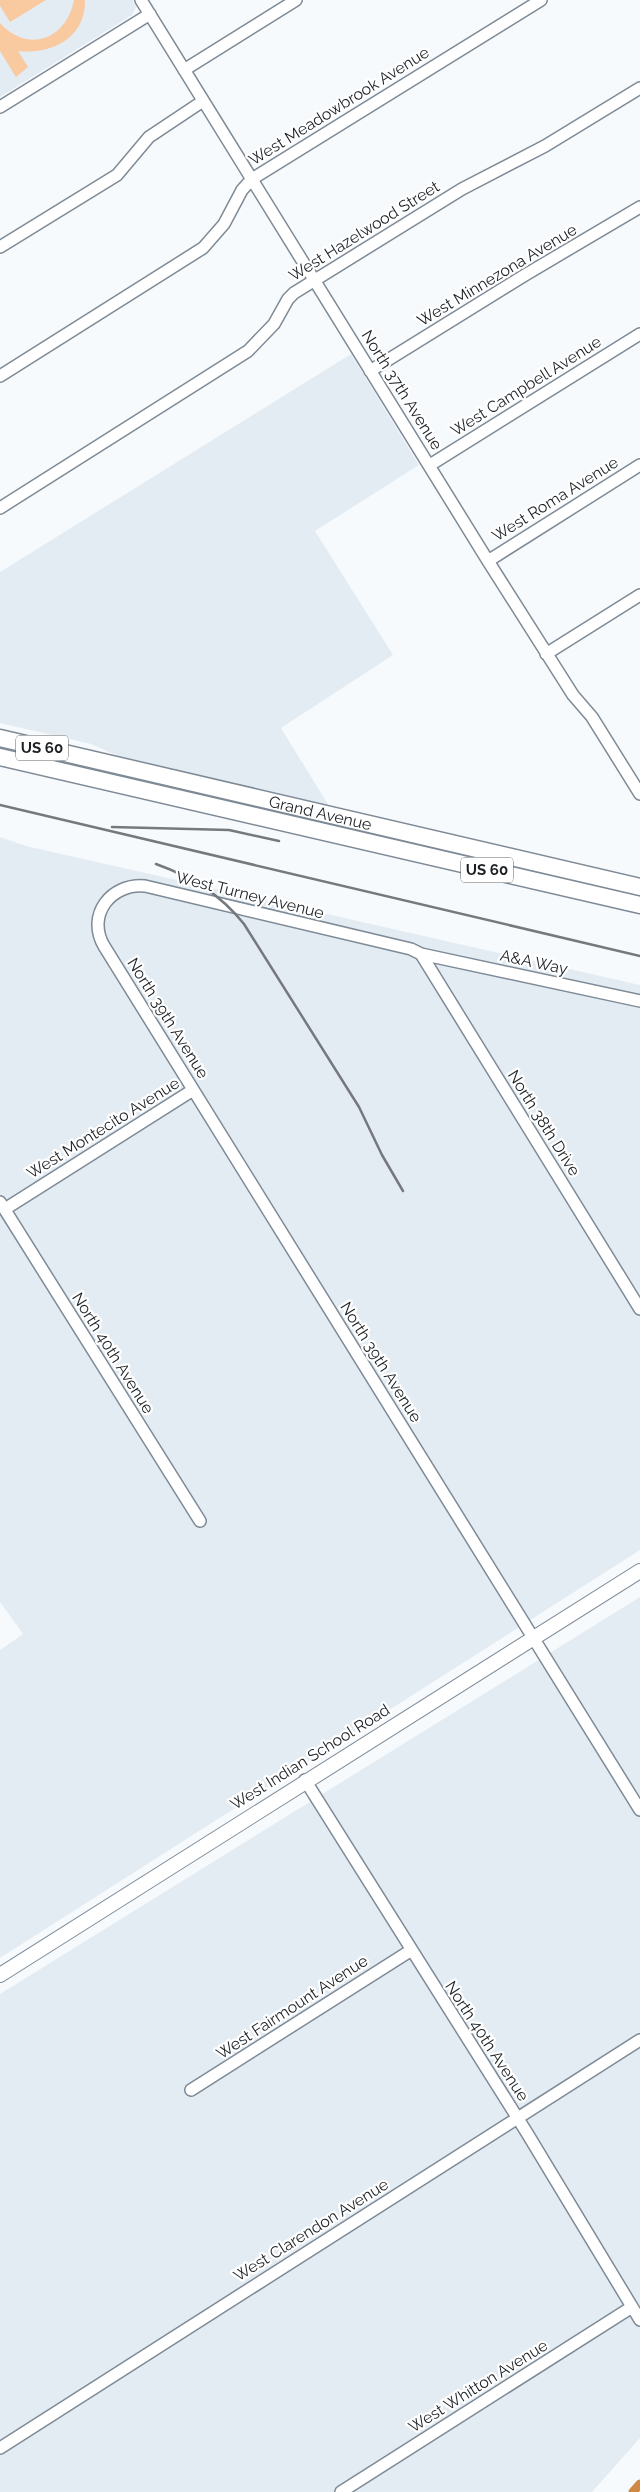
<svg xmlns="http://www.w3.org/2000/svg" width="640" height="2492" font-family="Raleway,sans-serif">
  <rect width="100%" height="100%" fill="#f7fafd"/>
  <path fill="#e4ecf3" d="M0,0H133L136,7L132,15L0,97Z
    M351,354L419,465L315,531L393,655L281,728L329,806L125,759L91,744L0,723V572Z
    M0,837L26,846L640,985V1550L0,1958V1650L23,1634L0,1602Z
    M640,1597V2438L592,2492H0V1994Z"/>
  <path fill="#f9c9a0" d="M0,0H46L10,22L0,6Z
    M74,0H85C86,38 51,55 18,51L28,67L16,77L0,51V23C28,54 67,39 74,0Z"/>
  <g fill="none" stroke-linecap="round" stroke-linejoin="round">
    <path stroke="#d08944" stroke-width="9" d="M633,2492L640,2484"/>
    <g stroke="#7e8a96" stroke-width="14">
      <path id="minor" d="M141,0L488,561L573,695L592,717L640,794
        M184,70L296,0
        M0,107L150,14
        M0,247L117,175L149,137L203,101
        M370,371L525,275L640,207
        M0,376L203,248L224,224L242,190L252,179L541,0
        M430,465L640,334
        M0,508L248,351L274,324L288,299L294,293L462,189L545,146L640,88
        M488,561L640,465
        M546,654L640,595
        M421,954L640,1309
        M640,1001L421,954L411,949L145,886C111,883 86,915 104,946L640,1810
        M0,1202L200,1521
        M5,1209L193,1090
        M305,1780L527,2133L640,2320
        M191,2090L410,1951
        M0,2448L640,2040
        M341,2492L632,2307"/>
    </g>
    <g stroke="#7e8a96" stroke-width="16">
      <path id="major" d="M0,1975L640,1571"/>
    </g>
    <g stroke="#7e8a96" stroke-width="19">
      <g id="highway">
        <path id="s1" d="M0,738L640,887"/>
        <path d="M0,757L640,905"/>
      </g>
    </g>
    <use href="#minor" stroke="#fff" stroke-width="11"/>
    <use href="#major" stroke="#fff" stroke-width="14"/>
    <use href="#highway" stroke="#fff" stroke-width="16"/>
    <path stroke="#75797d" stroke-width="2.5" d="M0,805L640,956
      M112,827L229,830L279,841
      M156,864C192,877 220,894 244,924L359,1107L382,1155L403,1191"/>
  </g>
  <g text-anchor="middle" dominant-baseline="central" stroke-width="4.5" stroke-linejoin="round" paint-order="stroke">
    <g fill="#fff" stroke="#5f6366" stroke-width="1">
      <rect x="16" y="735.5" width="52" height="25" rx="4"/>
      <rect x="461" y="857.5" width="52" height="25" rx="4"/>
    </g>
    <g font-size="15" font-weight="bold" fill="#1b2024">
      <text x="42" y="748">US 60</text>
      <text x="487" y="870">US 60</text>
    </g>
    <g font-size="16" fill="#1b2024" stroke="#fff">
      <text transform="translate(339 106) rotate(-32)">West Meadowbrook Avenue</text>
      <text transform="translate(364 231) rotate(-32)">West Hazelwood Street</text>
      <text transform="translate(497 275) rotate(-31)">West Minnezona Avenue</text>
      <text transform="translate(526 386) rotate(-32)">West Campbell Avenue</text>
      <text transform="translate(402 390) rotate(58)">North 37th Avenue</text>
      <text transform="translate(555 499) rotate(-32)">West Roma Avenue</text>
      <text stroke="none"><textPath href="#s1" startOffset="329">Grand Avenue</textPath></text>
      <text transform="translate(250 895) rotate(14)">West Turney Avenue</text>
      <text transform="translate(534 962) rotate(12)">A&amp;A Way</text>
      <text transform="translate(168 1018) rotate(58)">North 39th Avenue</text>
      <text transform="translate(544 1123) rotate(58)">North 38th Drive</text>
      <text transform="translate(103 1128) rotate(-32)">West Montecito Avenue</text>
      <text transform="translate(113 1353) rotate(58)">North 40th Avenue</text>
      <text transform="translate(381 1362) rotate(58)">North 39th Avenue</text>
      <text transform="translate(310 1757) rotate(-32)">West Indian School Road</text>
      <text transform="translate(292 2007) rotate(-33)">West Fairmount Avenue</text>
      <text transform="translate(487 2041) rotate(57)">North 40th Avenue</text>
      <text transform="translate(311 2230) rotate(-32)">West Clarendon Avenue</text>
      <text transform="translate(478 2386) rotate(-32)">West Whitton Avenue</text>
    </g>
  </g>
</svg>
